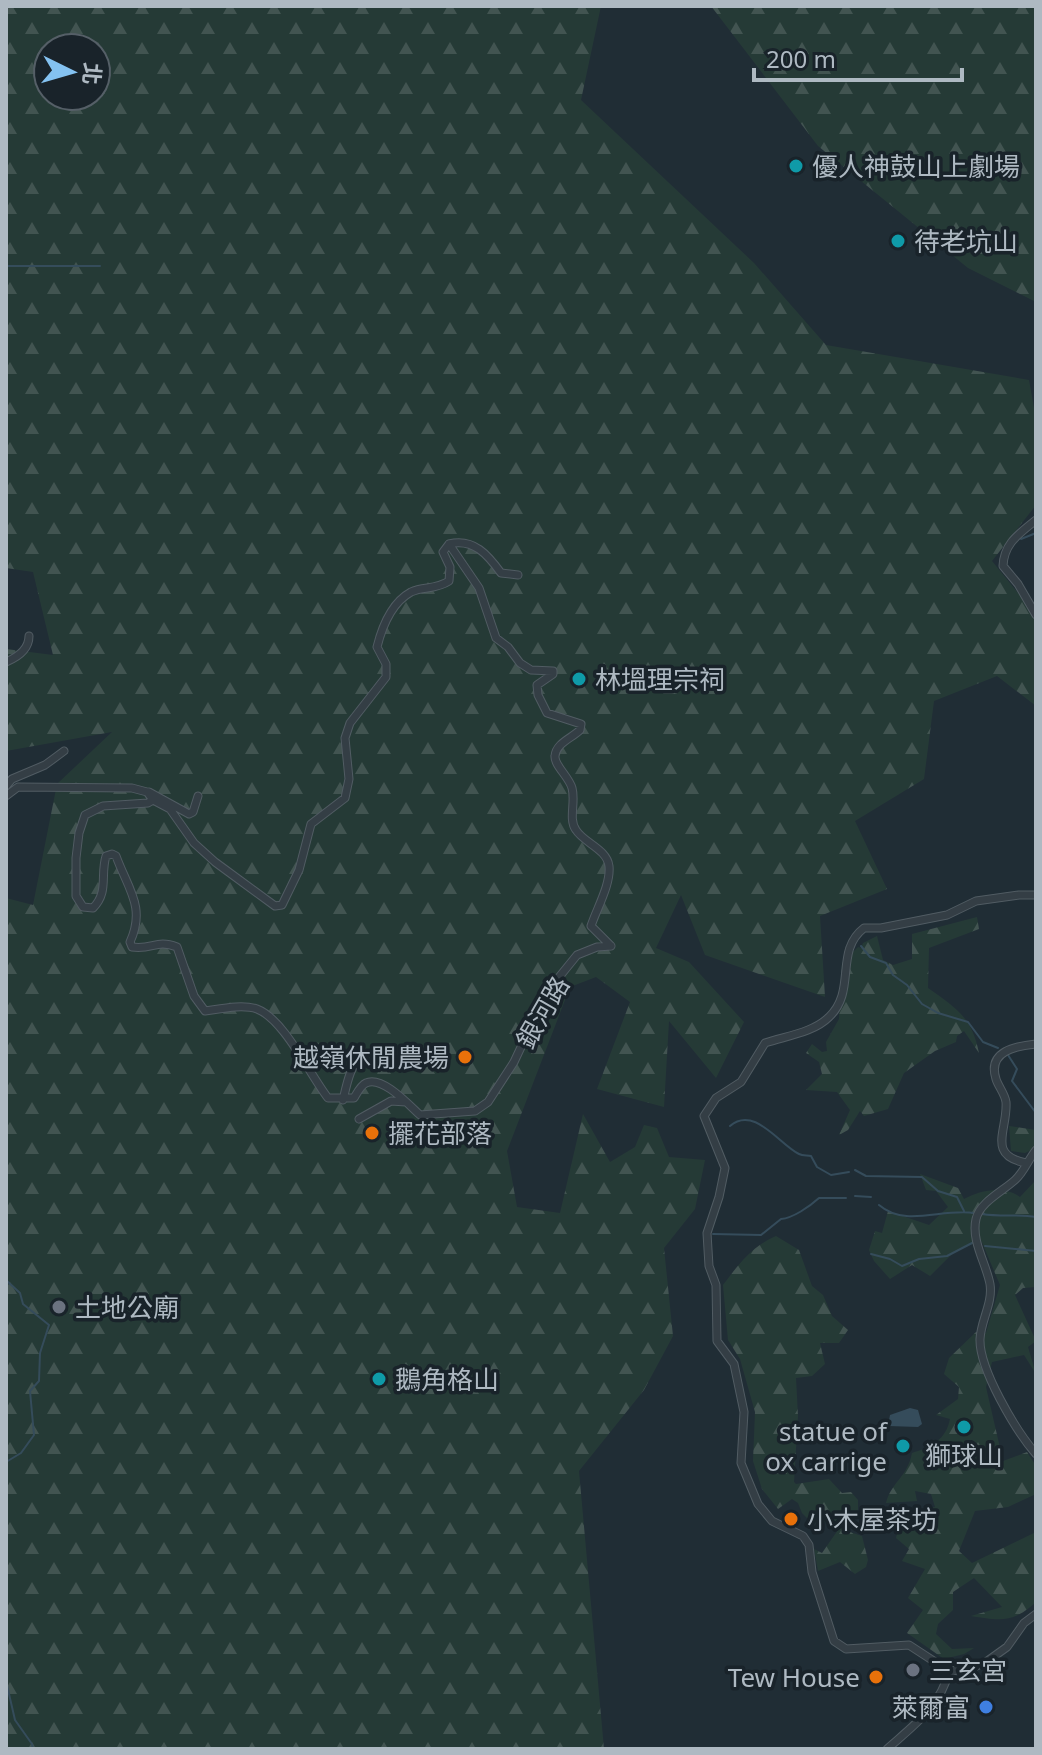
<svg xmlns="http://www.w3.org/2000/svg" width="1042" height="1755" font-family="'Noto Sans','Noto Sans TC',sans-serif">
  <defs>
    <pattern id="forest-firs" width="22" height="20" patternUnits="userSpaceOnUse" patternTransform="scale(2)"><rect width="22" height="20" fill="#253a36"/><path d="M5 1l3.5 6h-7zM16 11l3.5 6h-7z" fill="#425451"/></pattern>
  </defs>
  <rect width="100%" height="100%" fill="#202d35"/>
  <path fill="url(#forest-firs)" fill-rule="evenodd" d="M6,6H601L581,100L754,263L826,345L1029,380L1036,419V505L992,561L1036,615V706L997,676L934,701L924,779L855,821L887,889L820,916L825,997L705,955L681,895L656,948L689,962L744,1022L716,1078L669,1021L664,1107L597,1089L630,1002L596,977L570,987L507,1151L517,1207L560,1213L583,1114L610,1162L635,1147L644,1125L657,1128L669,1157L705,1160L695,1209L664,1248L673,1336L644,1390L579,1471L604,1749H6V898L33,905L57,784L112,732L6,751V649L53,655L33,572L6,568ZM48,48H96V96H48Z
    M711,6H1036V302L968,268L818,146Z
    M977,917L979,929L929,948L928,988C956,1008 972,1017 979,1053L964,1031L957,1036L956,1042L935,1051L904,1073L888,1109L864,1116L860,1111L848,1130L839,1135L850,1110L837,1092L806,1090L822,1074L819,1062L806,1053L812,1044L822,1052L827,1051L826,1042L839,1019L842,963L858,947L861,948L863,943L877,936L883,960L893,965L912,959V934Z
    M1009,1126L1036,1130V1148L1025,1153L1011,1151Z
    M920,1174L958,1188L964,1199C980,1190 1004,1185 1020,1197L1036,1180V1287L1023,1288L1015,1295L1036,1341L1028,1347L1036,1374L1024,1355L992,1362L986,1387L1003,1461L1027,1452L1036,1466V1494L1008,1507L975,1511L959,1551L972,1563L1036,1532V1602C1013,1623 1001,1621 971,1616L1002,1607L974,1578L953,1592V1610L938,1624L936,1634L952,1649L974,1648L964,1654L944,1659L907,1633L923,1610L908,1598L925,1569L902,1561L909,1549L896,1538L901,1518L935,1507L931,1494L915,1491L917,1501L886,1503C892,1481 907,1478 912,1453C931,1447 946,1440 950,1419L936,1415L958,1399L959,1387L944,1374L949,1358L976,1332L986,1333L1000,1285L981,1240L953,1253L930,1276L912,1265L890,1279L874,1261L869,1250L875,1231L882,1233L888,1211L929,1225L948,1207L936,1191L926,1190Z
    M776,1236L799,1250L812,1286L823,1295L832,1316L848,1330L839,1343H820L825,1364L812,1376L796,1378L798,1416L794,1482L796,1484L829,1479L842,1493L851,1492L858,1500V1510L847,1531L862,1536L868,1560L866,1567L855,1574L840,1562L818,1571L814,1549L822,1553L840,1527L835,1521L813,1524L802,1513L798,1503L792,1499L778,1509L762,1489L753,1461L755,1412L740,1359L728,1340L723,1285C738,1265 752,1246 776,1236Z"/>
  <path fill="#354c5b" d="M910,1408L918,1410L922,1424L918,1427L888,1426L890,1415Z"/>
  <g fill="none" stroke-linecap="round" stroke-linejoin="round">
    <path stroke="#354c5b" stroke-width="2" d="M6,266H100
      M1021,539L1036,533
      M861,946L870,957L886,963L893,975L907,985L922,1004L938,1013L968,1022L983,1042L998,1048
      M1008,1055L1017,1069L1012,1081L1036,1113
      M730,1126C754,1105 779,1144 799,1154C803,1156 807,1155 811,1156L817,1167L831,1175L849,1172
      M855,1170L866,1176L922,1177L938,1191L957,1197L964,1211
      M855,1196L871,1197
      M879,1205C906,1228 941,1208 974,1213
      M982,1214C1000,1217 1018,1214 1036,1217
      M713,1234L761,1235L781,1219C793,1218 809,1207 819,1198H846
      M985,1246L1036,1251
      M871,1254L890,1259L902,1266L919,1259L947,1256L972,1243
      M6,1280L20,1293L23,1304L49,1325L40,1353L39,1381L30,1391L34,1435L21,1453L6,1462
      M6,1681L15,1720L32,1744L33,1749"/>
    <g stroke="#515c63" stroke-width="9">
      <path id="minor" d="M1036,520C1019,534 1004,543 1003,566L1018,584L1036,615
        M449,544C474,538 488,555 501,573L518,575
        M6,662C18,657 29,649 29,636
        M6,786L12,779L45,765L64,751
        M149,792L189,814L193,812L198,796
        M6,796L18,787L132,788L147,792L153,800L170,809L194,843L215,862L275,906L282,905L299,870L311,824L345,798L349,779L345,738L350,723L386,677V664L377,647C382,627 391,603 411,592C424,586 435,590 449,581L450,567L443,552L449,544L479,588L496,638L508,647L520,663L531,670L553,671V674L537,685L538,695L547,713L581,724L580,730C572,738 556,743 555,756C554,765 569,777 572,788C576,802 568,819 576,830C584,843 607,849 609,866C611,884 597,908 591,926L611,946
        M153,800L148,803L103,806L85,815L79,833L76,858V896L83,907L93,908C109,892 100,875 106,856L112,854L116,856C128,889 146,907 130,942L132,947C153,950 156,939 177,947L194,996L205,1011C220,1009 242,1004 257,1009C284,1019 310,1075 328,1098H354C357,1093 361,1085 366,1083C382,1075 409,1105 420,1115L475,1111L488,1102L514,1062L547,992L577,955L597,947L611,946
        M1036,895H1019L976,901L947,915L881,928H864C834,951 857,991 829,1017C813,1033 785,1036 765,1043L741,1082L716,1098L704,1116L725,1168L719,1197L707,1233L709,1266L716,1285L717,1341L734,1364L744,1412L741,1463L758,1504L772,1521L803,1536L809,1545L812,1572L834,1641L846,1649L909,1645L949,1671L969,1669L986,1662L1007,1647L1024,1623L1036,1614
        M343,1100C347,1083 350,1066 363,1053
        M359,1119L391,1101L406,1102
        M1036,1150C1028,1160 1024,1172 1015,1180C1003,1191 980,1202 976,1219C971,1241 986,1263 990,1284C993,1303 981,1320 980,1339C979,1369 1016,1431 1036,1454
        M1026,1163C986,1155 1008,1130 1006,1102C1005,1094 998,1086 996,1079C987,1051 1016,1046 1036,1044
        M887,1749C913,1726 941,1706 949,1671"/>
    </g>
    <use href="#minor" stroke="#343e45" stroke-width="7"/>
  </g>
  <g fill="#0f9aa8" stroke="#19232a" stroke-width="3">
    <circle cx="796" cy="166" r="8"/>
    <circle cx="898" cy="241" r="8"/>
    <circle cx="579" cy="679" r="8"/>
    <circle cx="379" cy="1379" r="8"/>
    <circle cx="964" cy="1427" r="8"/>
    <circle cx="903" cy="1446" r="8"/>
  </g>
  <g fill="#e8710a" stroke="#19232a" stroke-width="3">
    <circle cx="465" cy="1057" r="8"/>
    <circle cx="372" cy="1133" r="8"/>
    <circle cx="791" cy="1519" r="8"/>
    <circle cx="876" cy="1677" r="8"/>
  </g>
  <g fill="#6b7280" stroke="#19232a" stroke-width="3">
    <circle cx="59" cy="1307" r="8"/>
    <circle cx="913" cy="1670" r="8"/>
  </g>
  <circle fill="#3f7fe0" stroke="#19232a" stroke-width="3" cx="986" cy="1707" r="8"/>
  <g text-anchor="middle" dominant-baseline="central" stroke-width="7" stroke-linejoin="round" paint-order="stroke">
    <g font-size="26" fill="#aeb9c2" stroke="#19232a" text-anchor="start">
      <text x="812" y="166">優人神鼓山上劇場</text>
      <text x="914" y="241">待老坑山</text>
      <text x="595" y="679">林塭理宗祠</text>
      <text x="449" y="1057" text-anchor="end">越嶺休閒農場</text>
      <text x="388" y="1133">擺花部落</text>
      <text x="75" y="1307">土地公廟</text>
      <text x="395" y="1379">鵝角格山</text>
      <text x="887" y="1431" text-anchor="end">statue of<tspan x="887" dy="30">ox carrige</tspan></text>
      <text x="964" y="1455" text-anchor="middle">獅球山</text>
      <text x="807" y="1519">小木屋茶坊</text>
      <text x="929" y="1670">三玄宮</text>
      <text x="860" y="1677" text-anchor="end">Tew House</text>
      <text x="970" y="1707" text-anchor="end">萊爾富</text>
    </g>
    <g font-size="26" fill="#aeb9c2" stroke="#19232a">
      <text transform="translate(542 1012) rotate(-60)">銀河路</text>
    </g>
  </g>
  <rect width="1042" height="1755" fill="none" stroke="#aeb9c2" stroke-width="16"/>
  <g transform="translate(72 72) rotate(95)"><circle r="38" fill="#19232a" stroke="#555f67" stroke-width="2"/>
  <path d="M0-6L14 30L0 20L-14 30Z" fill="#84c2f1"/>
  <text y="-12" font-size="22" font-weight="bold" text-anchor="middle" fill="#aeb9c2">北</text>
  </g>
  <path d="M754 68v12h208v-12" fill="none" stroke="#aeb9c2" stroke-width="4"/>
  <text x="766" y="68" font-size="24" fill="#aeb9c2" stroke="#19232a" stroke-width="6" paint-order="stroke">200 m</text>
</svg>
